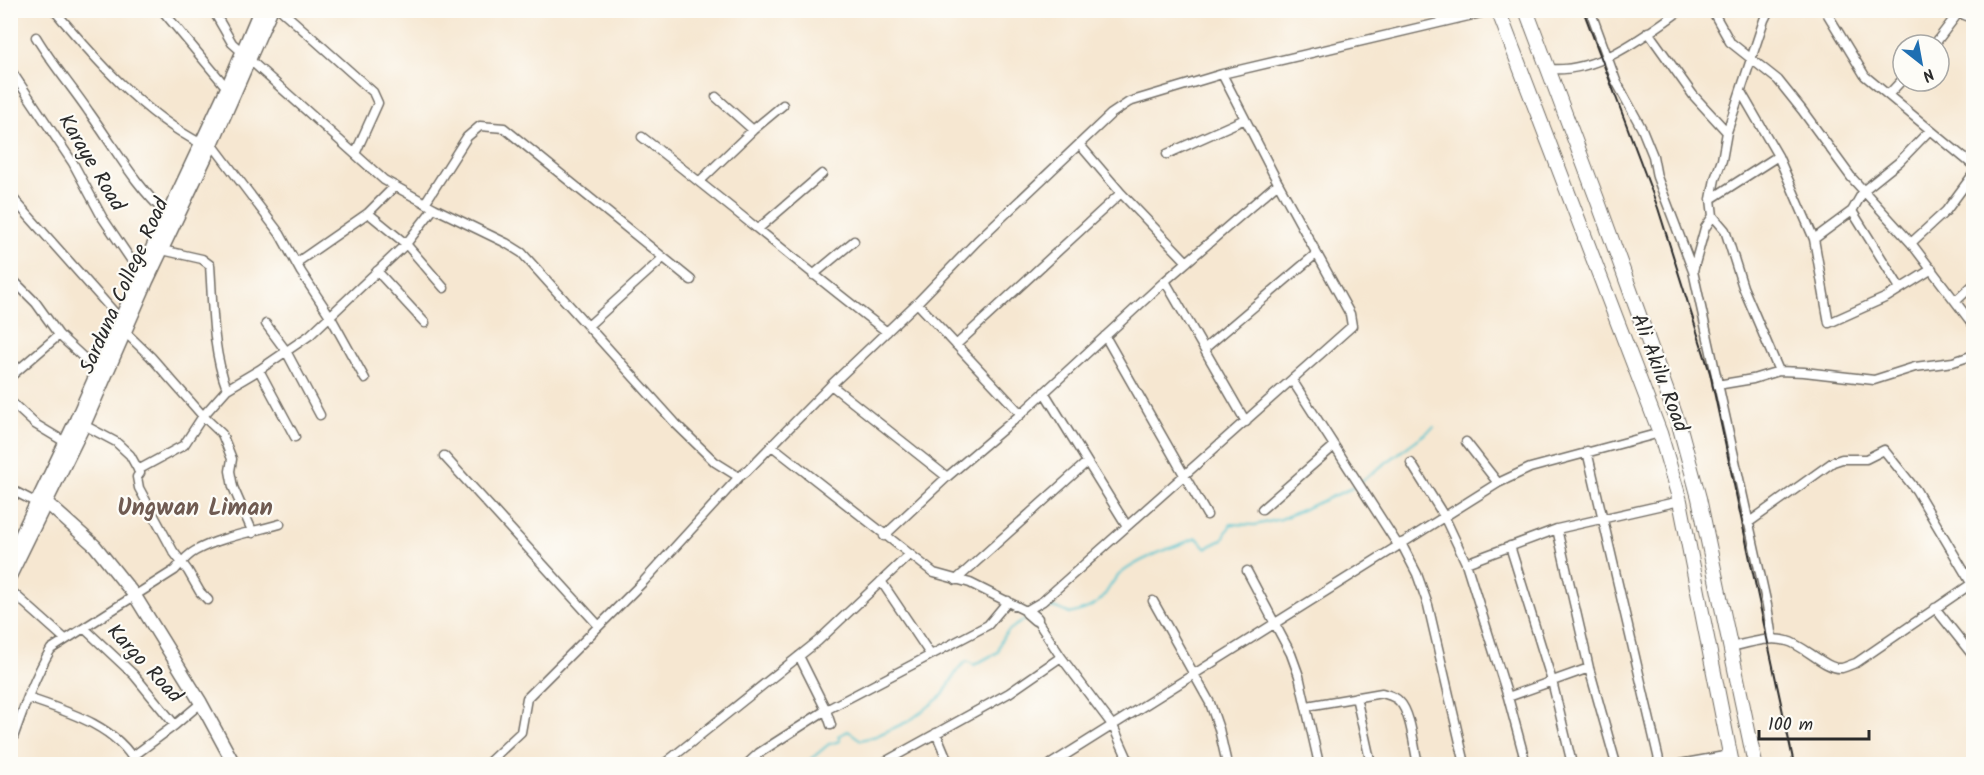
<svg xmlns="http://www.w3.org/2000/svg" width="1984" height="775" font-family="Kalam,sans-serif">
  <rect width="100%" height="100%" fill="#fdfcf7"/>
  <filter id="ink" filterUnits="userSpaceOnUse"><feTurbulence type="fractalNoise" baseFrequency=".0167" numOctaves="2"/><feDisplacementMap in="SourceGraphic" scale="12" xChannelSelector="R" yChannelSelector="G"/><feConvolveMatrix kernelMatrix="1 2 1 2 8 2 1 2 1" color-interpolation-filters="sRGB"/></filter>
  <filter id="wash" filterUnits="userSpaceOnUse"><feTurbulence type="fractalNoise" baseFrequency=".008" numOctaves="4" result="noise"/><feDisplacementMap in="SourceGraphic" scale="24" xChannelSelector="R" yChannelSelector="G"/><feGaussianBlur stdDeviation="1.35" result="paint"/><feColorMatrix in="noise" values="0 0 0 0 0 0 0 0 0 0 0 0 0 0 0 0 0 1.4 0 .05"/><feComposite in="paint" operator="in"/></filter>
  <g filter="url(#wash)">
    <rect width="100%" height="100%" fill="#f6e7d1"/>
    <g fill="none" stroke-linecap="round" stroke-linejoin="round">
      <path stroke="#56c3ce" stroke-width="2" d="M1036,614C1052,605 1053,606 1070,614C1081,611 1095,607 1103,597C1109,589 1112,581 1120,574C1140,558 1173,547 1197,538L1206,548L1222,540L1231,524L1255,525L1281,519L1352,488L1434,427
        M805,764L829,744L840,741L838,736L848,731L861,740L876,736L909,721L924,710L943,695L958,669L967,661L974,665L998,652C1000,633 1013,627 1028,618"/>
    </g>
  </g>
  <g filter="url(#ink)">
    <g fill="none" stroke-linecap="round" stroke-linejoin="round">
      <g stroke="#726d65" stroke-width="11">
        <path id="street" d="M54,10C96,60 143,114 202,144
          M162,10L227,88
          M213,10L232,43L242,52
          M281,10L373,92L378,103L355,154
          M1590,10L1616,81L1642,129L1653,156L1657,177L1693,271
          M1712,10L1730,42L1778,80L1802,110L1851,177L1911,243L1974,326
          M1769,10L1764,20L1727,132L1722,160L1715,179L1711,199L1713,216L1705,228L1693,271L1767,605L1772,639
          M1825,10L1865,76L1974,166
          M1955,11L1974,19
          M1648,32L1693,95L1727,132
          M36,37C52,64 72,87 89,112C115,148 135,186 168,215
          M1934,45L1959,12
          M250,60L384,180L434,208L506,243L522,253L676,424L715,462L739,477
          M10,69L73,163L102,217L142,276
          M1549,69C1598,73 1643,37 1681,10
          M1741,92L1778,156L1814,239L1829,323L1887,297L1932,269
          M1889,94L1903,79
          M716,97L753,130
          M642,137C725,201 804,268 887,332
          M212,144L280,234L301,272L330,316L365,379
          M1080,145L1121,193L1187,262
          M1167,154L1245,119
          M700,181L753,130L783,105
          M10,195L121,320
          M1711,199L1778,156
          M425,203L467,137L480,126L504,128L691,280
          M1852,211L1900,288
          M368,213L406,244L444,288
          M1713,216L1725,230L1743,287L1779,371
          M758,229L822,174
          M1814,239L1852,211L1864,190L1899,162L1930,130
          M1911,243L1946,211L1974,173
          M162,250L202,259L210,265C213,307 212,350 227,389
          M296,263L368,213L395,186
          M377,271L425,323
          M813,275L854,241
          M10,277L36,303L59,335L98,371
          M1165,281L1246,422
          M1956,301L1974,284
          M917,303L1021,414
          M266,324L286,351L320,415
          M588,326L663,258
          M125,332L151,357L203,416L222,434L232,459L230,471L233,487L253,533
          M1105,336L1207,515
          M956,345L1121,193
          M1204,349L1316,254
          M259,370L295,437
          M10,377L59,335
          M1292,380L1398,545
          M831,385L947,477
          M1717,385L1753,379L1779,371L1804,372L1874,380L1915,367L1953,362L1974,355
          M1044,392L1127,526
          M10,401L35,424L65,442
          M84,425L116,442L130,455L140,473L137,477L139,488L173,551L188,571L200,592L208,600
          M1466,442L1498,483
          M772,446L934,573L970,583L1028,612
          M1587,451L1660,764
          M444,456L599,626
          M1411,463L1444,516L1466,563L1508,697L1526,764
          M138,470L184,445L203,416L227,389L259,370L310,335L406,244L434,208
          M10,489L37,503
          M1262,509L1333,447
          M1748,523L1833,462L1842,459H1866L1884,450L1916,490L1971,583
          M1557,529L1589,668L1616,764
          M884,536L947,477L1021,414L1165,281L1278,183
          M1401,543L1417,574L1428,605L1465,764
          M1510,546L1552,681L1572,764
          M1466,563L1557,529L1680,501
          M1247,571L1291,654L1299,676L1319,764
          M956,580L1087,462
          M881,581L930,654
          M10,590L65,639
          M1153,601L1210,703L1219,729L1227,764
          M1935,608L1974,657
          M1026,611L1043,601L1352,326L1350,314L1278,183L1222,74
          M1036,619L1061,657L1113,726L1130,764
          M85,629L134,675L175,725
          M1731,647C1749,643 1769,636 1787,641C1804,645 1826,670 1842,668C1846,667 1852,664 1856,663L1974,582
          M799,656L826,710L831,725
          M1356,697L1371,764
          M1508,697L1589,668
          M28,698C66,711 117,726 136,764
          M1307,706L1382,693C1388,695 1395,696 1399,701C1411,712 1414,748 1418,764
          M936,733L949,764
          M10,746C22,713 33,679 51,649L175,570C181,563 186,556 195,551C220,537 253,532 280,524
          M132,757L175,725L201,703
          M10,760L24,764
          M487,764L521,732L527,698L644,581L739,477L747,471L831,385L917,303L977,241L1111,114L1129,102L1222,74L1494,10
          M664,764L818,641L909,555
          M747,764L759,753L826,710L988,625L1008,601
          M881,764L1009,693L1061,657
          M1051,764L1498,483L1530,468L1660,433
          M1680,764L1730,755"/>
      </g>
      <g stroke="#726d65" stroke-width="15">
        <path id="secondary" d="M47,503L95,546L135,596L201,703L234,764
          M13,552L76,420L153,246L227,88L260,10
          M10,576L84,425L147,281L212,144L271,10
          M1028,612L1036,619"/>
      </g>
      <g stroke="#726d65" stroke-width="16">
        <path id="primary" d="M1498,10L1660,433L1680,501L1732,764
          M1526,10L1597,199L1680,428L1699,498L1755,764"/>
      </g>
      <use href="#street" stroke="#fff" stroke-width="8"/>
      <use href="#secondary" stroke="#fff" stroke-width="12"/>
      <use href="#primary" stroke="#fff" stroke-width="14"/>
      <path stroke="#2b2b2b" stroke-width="2" d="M1583,10L1658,208L1710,373L1794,764"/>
    </g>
  </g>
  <g text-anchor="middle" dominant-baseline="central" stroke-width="4.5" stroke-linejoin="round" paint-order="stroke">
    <g font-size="21" fill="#2b2b2b" stroke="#fdfcf7">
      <text transform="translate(91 163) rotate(59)">Karaye Road</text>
      <text transform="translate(125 286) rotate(-66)">Sarduna College Road</text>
      <text transform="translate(1659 373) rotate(69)">Ali Akilu Road</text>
      <text transform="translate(144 664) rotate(47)">Kargo Road</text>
    </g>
    <g font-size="24" font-weight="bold" fill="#6f5b52" stroke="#fdfcf7">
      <text x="195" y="508">Ungwan Liman</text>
    </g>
  </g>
  <rect width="1984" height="775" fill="none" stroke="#fdfcf7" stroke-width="36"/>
  <g transform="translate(1921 63) rotate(149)"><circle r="28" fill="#fdfcf7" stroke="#a9a8a5" stroke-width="1.5"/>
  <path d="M0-4.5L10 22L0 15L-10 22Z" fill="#1f6fb2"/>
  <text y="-9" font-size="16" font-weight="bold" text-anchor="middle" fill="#2b2b2b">N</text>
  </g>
  <path d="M1759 730v9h110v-9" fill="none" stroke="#2b2b2b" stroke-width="3"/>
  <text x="1768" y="730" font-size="18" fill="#2b2b2b" stroke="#fdfcf7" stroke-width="4.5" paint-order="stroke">100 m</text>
</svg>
